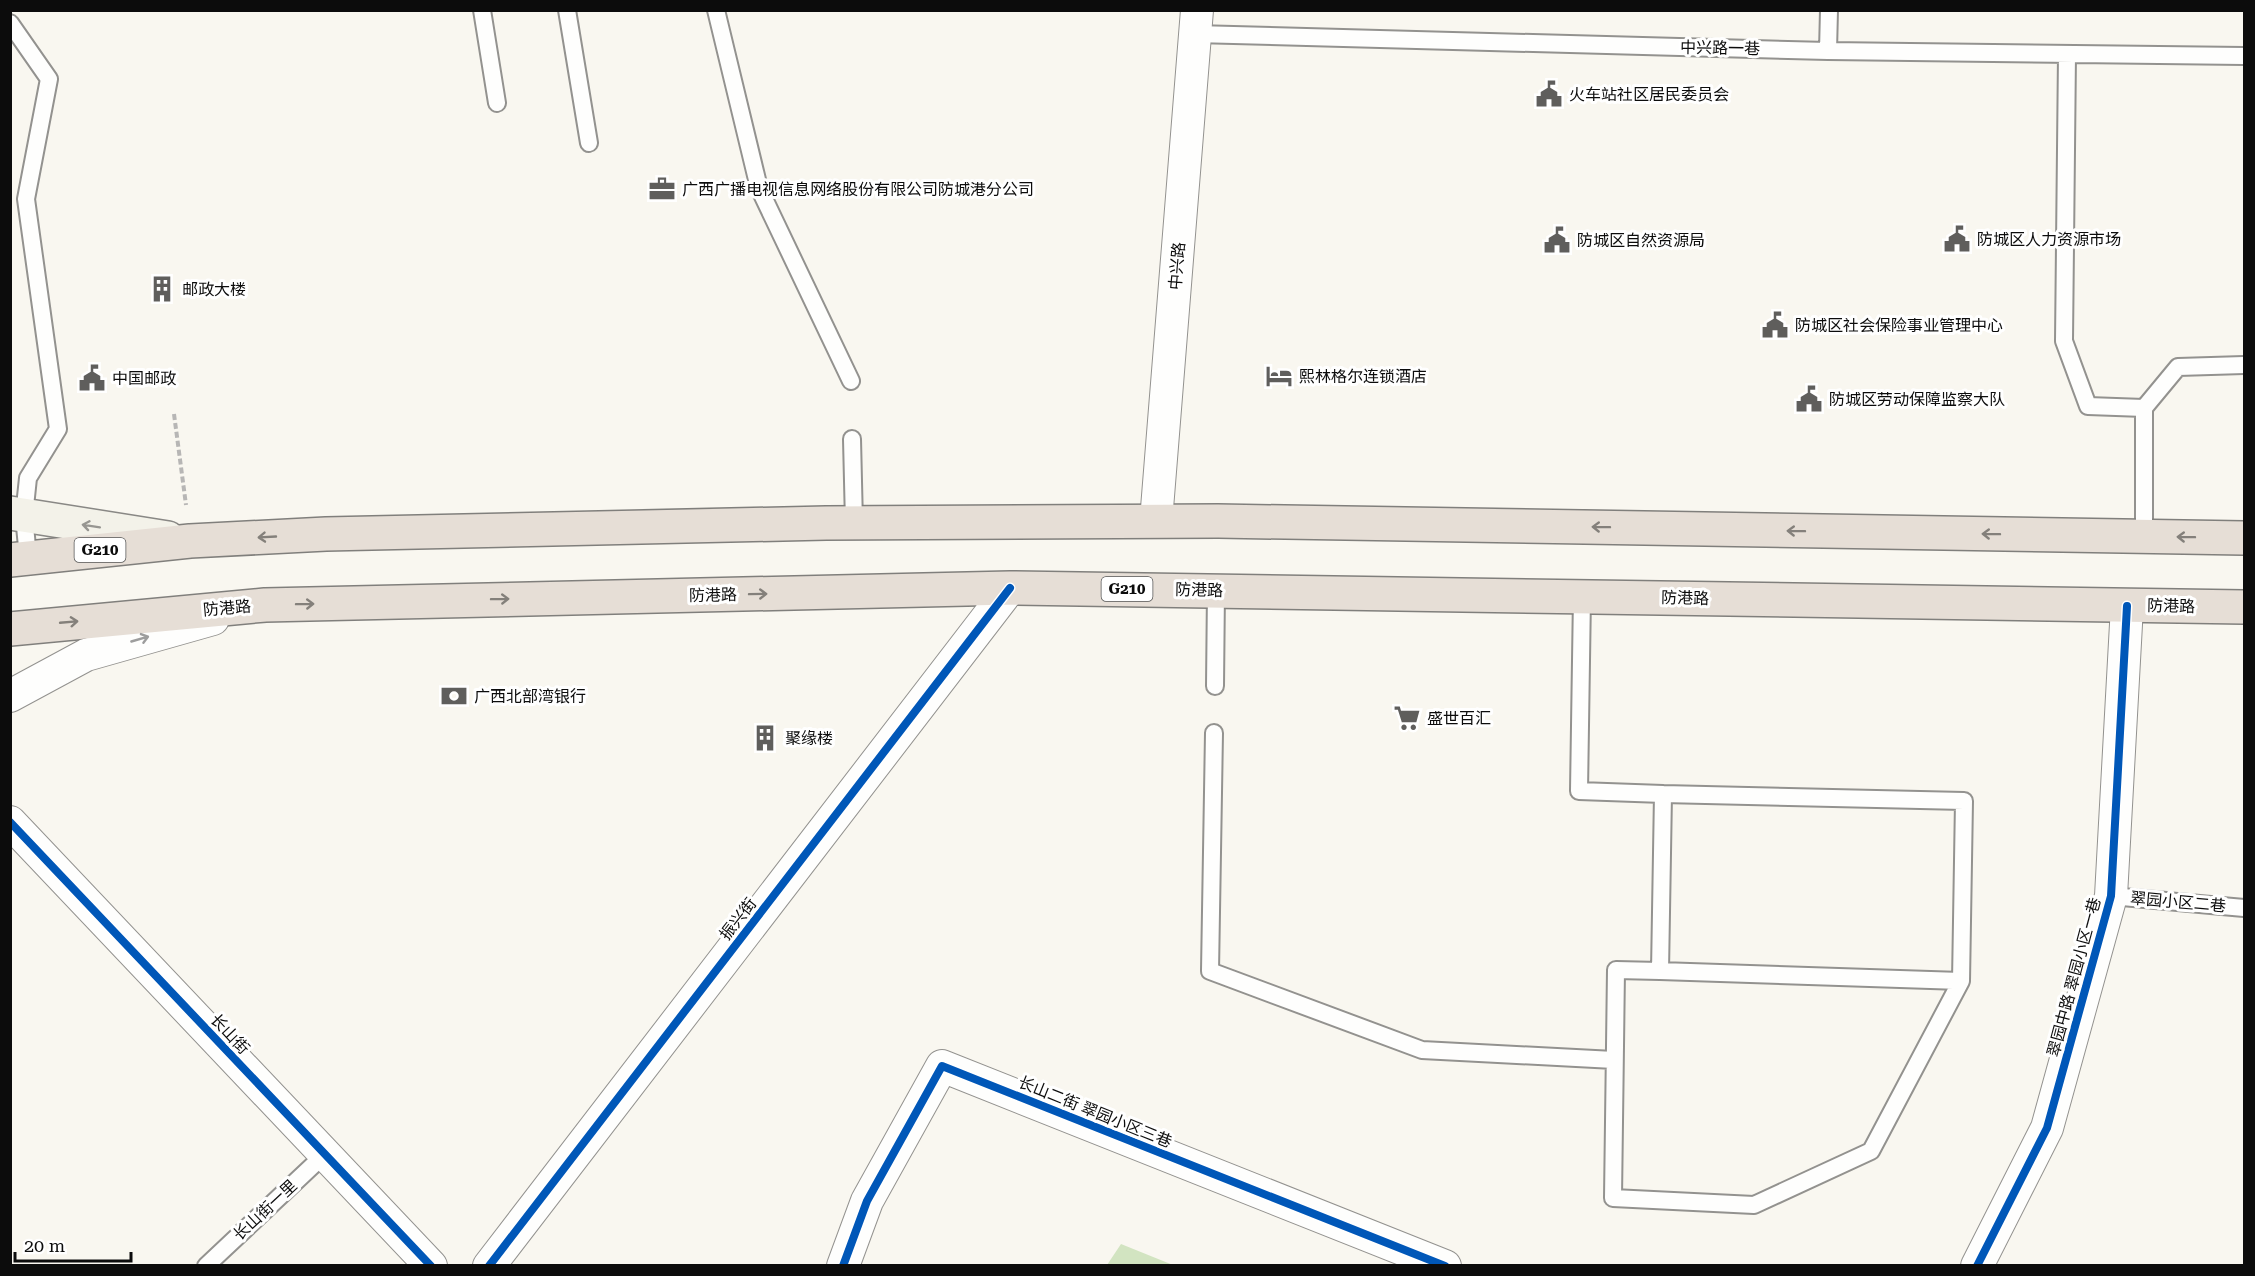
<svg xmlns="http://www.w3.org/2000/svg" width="2255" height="1276" font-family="'Roboto Serif','Noto Sans SC',serif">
  <rect width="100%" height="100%" fill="#f9f7f0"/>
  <path fill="#d2e4c1" d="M1121,1244L1173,1265H1107Z"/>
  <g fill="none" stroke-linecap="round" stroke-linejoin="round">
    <g stroke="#93928f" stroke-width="20">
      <path id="lane" d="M482,10L497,103
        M567,10L589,143
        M716,10L759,188L851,381
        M10,23L49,79L26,199L58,429L28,478L24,516L28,557
        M1195,34L1828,51L2244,56
        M1828,51L1829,10
        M2067,54L2064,341L2088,406L2144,408
        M852,439L854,523
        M2144,536V408L2178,367L2244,365
        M1582,596L1579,791L1663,794L1660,971L1616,970L1613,1198L1754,1205L1871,1151L1961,981
        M1215,686L1216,590
        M1214,733L1210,971L1422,1050L1614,1060
        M2111,896L2244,908
        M1660,971L1961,981L1964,801L1663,794
        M206,1266L325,1154"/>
    </g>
    <g stroke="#93928f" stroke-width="34">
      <path id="street" d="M1156,521L1197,10
        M10,696L86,655L213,619
        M10,822L431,1266
        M489,1266L1010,588
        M843,1266L867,1201L942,1066L1445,1266
        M1977,1266L2047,1128L2111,896L2127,606"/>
    </g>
    <g stroke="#898885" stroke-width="36">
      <path id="secondary" d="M10,513L168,538"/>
    </g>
    <g stroke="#807f7c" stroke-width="36">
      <path id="highway" d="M10,560L190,541L326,534L826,523L1218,521L2244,538
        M10,629L265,605L1010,588L2244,607"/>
    </g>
    <path stroke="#b7b6b5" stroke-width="4" stroke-dasharray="6 3" stroke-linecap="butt" d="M174,414L186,505"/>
    <use href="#lane" stroke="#fefefd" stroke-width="16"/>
    <use href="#street" stroke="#fefefd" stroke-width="32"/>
    <use href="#secondary" stroke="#f3f2e9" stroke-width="33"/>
    <use href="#highway" stroke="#e6ded6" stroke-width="33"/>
    <g stroke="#fff" stroke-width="11">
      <path id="cycleway" d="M10,822L431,1266
        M489,1266L1010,588
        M843,1266L867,1201L942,1066L1445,1266
        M1977,1266L2047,1128L2111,896L2127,606"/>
    </g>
    <use href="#cycleway" stroke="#0057b8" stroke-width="8"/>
  </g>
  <defs><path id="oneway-shaft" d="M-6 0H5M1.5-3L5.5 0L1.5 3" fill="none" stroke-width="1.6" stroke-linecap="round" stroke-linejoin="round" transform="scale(1.5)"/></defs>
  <use stroke="#979691" href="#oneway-shaft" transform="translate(91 526) rotate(-171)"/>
  <g stroke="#84807b">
    <use href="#oneway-shaft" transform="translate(1601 527) rotate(-179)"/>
    <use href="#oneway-shaft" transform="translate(1796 531) rotate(-179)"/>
    <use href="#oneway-shaft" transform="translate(1991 534) rotate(-179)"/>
    <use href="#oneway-shaft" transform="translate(267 537) rotate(177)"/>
    <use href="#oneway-shaft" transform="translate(2186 537) rotate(-179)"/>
    <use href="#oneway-shaft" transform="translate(758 594) rotate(-1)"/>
    <use href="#oneway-shaft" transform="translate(500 599) rotate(-1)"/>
    <use href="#oneway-shaft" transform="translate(305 604) rotate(-1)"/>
    <use href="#oneway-shaft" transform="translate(69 622) rotate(-5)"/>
  </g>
  <use stroke="#9d9d9d" href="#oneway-shaft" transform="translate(140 639) rotate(-16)"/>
  <defs>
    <g id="civic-bare" transform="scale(2.07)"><path d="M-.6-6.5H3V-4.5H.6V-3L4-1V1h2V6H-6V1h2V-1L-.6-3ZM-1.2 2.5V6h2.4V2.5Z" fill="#5f5e5c" stroke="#fff" stroke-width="2.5" paint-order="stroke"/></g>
    <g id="office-bare" transform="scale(2.07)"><path d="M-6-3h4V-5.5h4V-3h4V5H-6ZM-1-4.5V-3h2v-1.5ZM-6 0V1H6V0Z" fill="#5f5e5c" stroke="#fff" stroke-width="2.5" paint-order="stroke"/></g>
    <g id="building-bare" transform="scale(2.07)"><path d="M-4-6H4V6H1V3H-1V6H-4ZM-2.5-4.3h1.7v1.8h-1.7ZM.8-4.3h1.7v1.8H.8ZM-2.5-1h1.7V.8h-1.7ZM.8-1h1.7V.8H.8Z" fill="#5f5e5c" stroke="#fff" stroke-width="2.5" paint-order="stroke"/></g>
    <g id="hotel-bare" transform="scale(2.07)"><path d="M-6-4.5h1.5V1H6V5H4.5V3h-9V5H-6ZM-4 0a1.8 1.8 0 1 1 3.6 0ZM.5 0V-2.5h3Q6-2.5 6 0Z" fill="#5f5e5c" stroke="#fff" stroke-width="2.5" paint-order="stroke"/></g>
    <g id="bank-bare" transform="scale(2.07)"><path d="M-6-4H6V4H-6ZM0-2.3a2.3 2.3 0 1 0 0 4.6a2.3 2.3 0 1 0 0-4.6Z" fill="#5f5e5c" stroke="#fff" stroke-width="2.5" paint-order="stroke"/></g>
    <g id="supermarket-bare" transform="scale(2.07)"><path d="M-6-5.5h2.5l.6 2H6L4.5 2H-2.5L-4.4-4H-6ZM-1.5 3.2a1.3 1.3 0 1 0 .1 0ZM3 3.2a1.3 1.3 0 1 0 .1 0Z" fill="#5f5e5c" stroke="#fff" stroke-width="2.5" paint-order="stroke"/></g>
  </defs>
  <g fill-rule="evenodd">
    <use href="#civic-bare" x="1549" y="94"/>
    <use href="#office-bare" x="662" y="189"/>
    <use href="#civic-bare" x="1957" y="239"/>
    <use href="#civic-bare" x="1557" y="240"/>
    <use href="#building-bare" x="162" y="289"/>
    <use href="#civic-bare" x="1775" y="325"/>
    <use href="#hotel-bare" x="1279" y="376"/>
    <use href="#civic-bare" x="92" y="378"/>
    <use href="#civic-bare" x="1809" y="399"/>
    <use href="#bank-bare" x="454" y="696"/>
    <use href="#supermarket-bare" x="1407" y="718"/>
    <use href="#building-bare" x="765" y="738"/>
  </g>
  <g text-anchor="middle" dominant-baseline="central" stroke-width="6" stroke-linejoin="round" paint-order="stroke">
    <g fill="#fff" stroke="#555" stroke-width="1.5">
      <rect x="74.5" y="538" width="51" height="24" rx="4.5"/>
      <rect x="1101.5" y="577" width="51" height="24" rx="4.5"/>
    </g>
    <g font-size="15" font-weight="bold" fill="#0c0c0c">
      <text x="100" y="550">G210</text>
      <text x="1127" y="589">G210</text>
    </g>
    <g font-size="16" fill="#0c0c0c" stroke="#fff">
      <text transform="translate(1720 48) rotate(1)">中兴路一巷</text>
      <text transform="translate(1177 266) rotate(-85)">中兴路</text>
      <text transform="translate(1199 590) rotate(1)">防港路</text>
      <text transform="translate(713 595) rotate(-1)">防港路</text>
      <text transform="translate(1685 598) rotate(1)">防港路</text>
      <text transform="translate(2171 606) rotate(1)">防港路</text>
      <text transform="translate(227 608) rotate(-5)">防港路</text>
      <text transform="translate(2178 902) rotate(5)">翠园小区二巷</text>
      <text transform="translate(738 919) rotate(-52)">振兴街</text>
      <text transform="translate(2074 977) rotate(-75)">翠园中路 翠园小区一巷</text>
      <text transform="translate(230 1034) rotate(47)">长山街</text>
      <text transform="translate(1095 1112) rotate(22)">长山二街 翠园小区三巷</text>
      <text transform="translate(265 1210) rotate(-43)">长山街一里</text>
    </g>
    <g font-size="16" fill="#0c0c0c" stroke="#fff" text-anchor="start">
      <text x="1569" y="94">火车站社区居民委员会</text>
      <text x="682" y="189">广西广播电视信息网络股份有限公司防城港分公司</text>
      <text x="1977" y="239">防城区人力资源市场</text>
      <text x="1577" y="240">防城区自然资源局</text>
      <text x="182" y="289">邮政大楼</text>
      <text x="1795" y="325">防城区社会保险事业管理中心</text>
      <text x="1299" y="376">熙林格尔连锁酒店</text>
      <text x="112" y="378">中国邮政</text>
      <text x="1829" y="399">防城区劳动保障监察大队</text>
      <text x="474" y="696">广西北部湾银行</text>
      <text x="1427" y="718">盛世百汇</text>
      <text x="785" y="738">聚缘楼</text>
    </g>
  </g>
  <rect width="2255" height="1276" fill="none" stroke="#0c0c0c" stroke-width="24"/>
  <path d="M15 1252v9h116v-9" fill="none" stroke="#0c0c0c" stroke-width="3"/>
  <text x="24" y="1252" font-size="18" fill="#0c0c0c" stroke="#ffffff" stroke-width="4.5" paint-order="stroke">20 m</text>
</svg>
